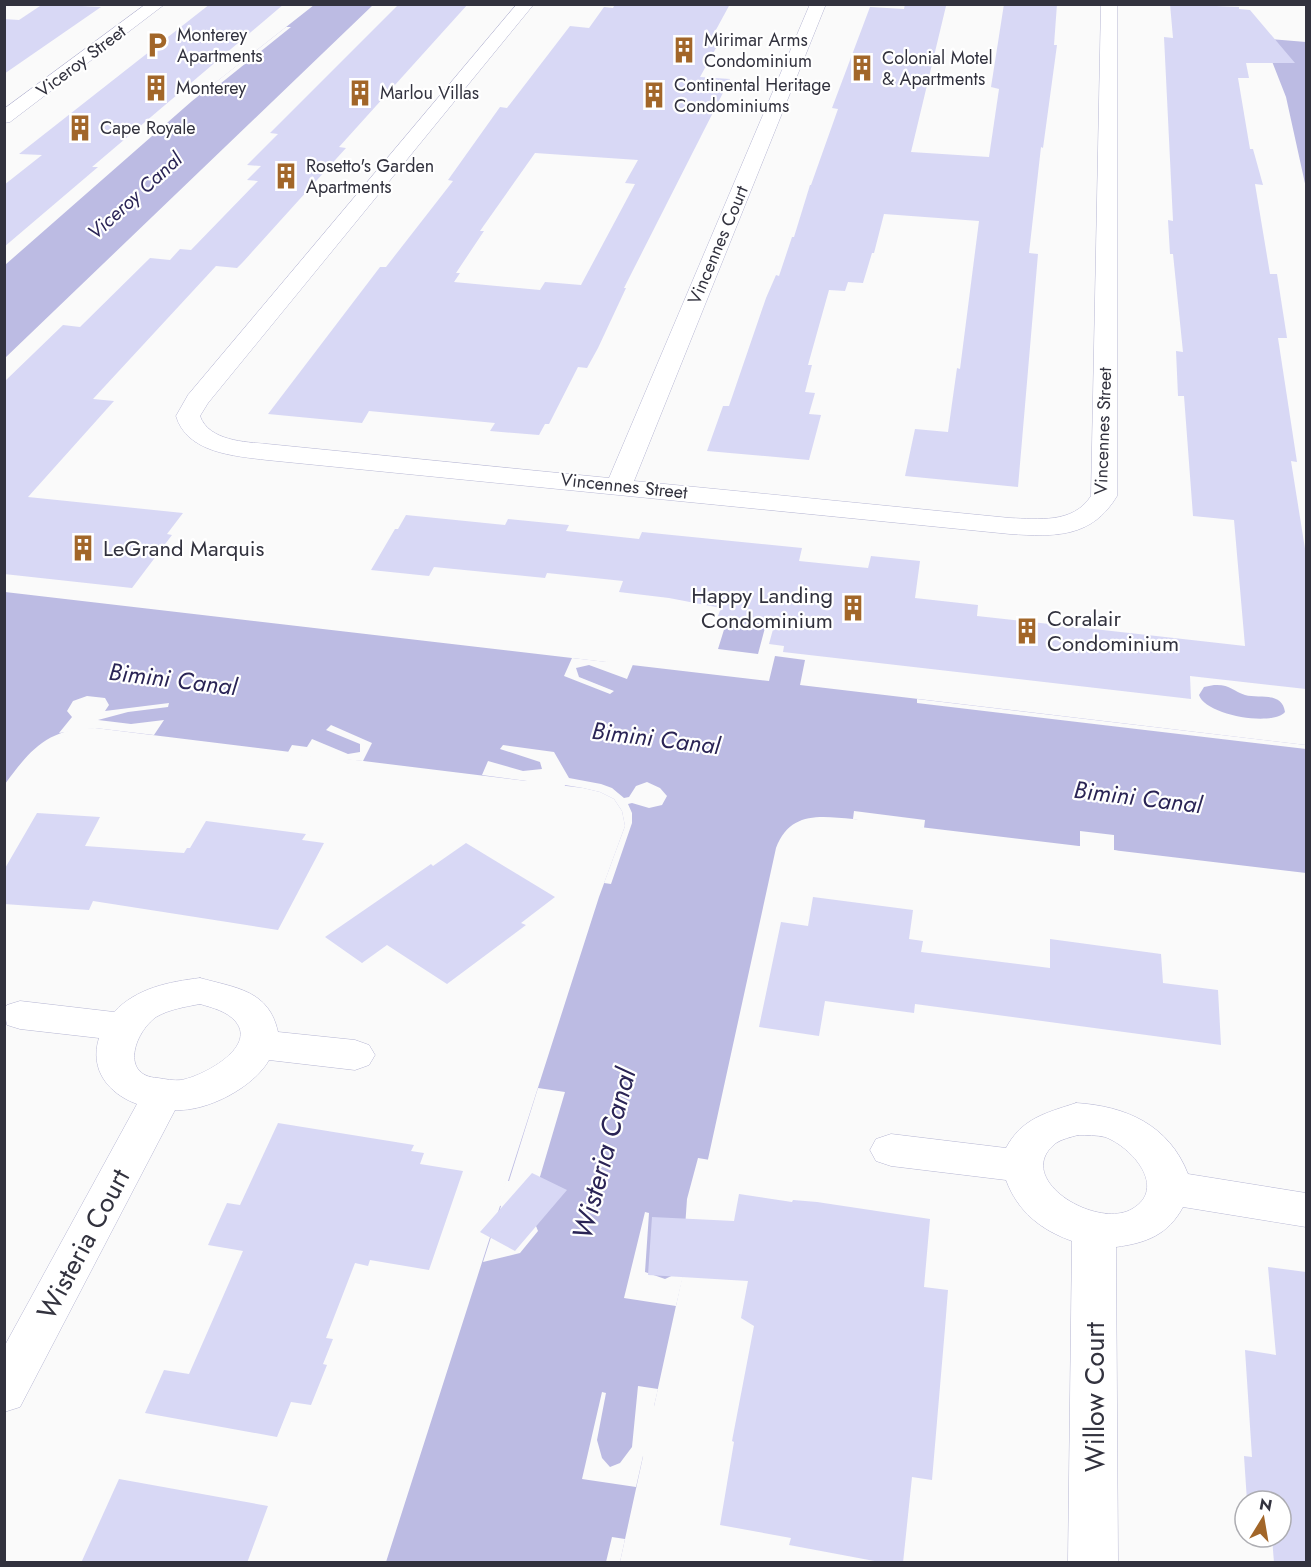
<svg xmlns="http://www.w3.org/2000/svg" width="1311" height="1567" font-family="Jost,sans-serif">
  <rect width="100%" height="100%" fill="#fafafa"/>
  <path fill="#bcbbe3" d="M314,5H373L5,358V265L192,101Z
    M1270,39L1306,42V188L1286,97L1264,41Z
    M5,592L769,681L775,656L805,660L800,685L1306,745V873L853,819C820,816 790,811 776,848L620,1562H386L599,897L625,826L622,811L614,799L600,792L583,788L95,728C48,728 30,750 5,784Z
    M727,620L766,624L758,654L718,649Z
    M1214,685C1230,684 1233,691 1245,695C1259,699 1282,691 1285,712C1272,727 1205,715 1199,695L1204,687Z"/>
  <path fill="#fafafa" d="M286,27H291L210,92L200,91L207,86H211Z
    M572,658L607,662L608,659L634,662L627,679L589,665L576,668L579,677L614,691L610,694L564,676Z
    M87,696L105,698L109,705L105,711L169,703L168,707L128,712L98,720L131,724L164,720L154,735L95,728L59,733L72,717L67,711L73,701Z
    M917,699L1306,745V749L917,703Z
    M331,725L372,743L363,761L287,754L292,745L307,747L312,739L348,754L360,752V744L326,730Z
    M503,745L554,752L569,778L601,784L612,788L624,798L629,797L636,786L647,782L660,788L667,796L662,805L649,808L632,803L628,804L632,813V823L611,884L604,883L625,826L622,811L614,799L600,792L583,788L565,785L564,788L526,784L527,781L482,775L488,761L523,771L542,769L540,762L500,749Z
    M854,811L925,820L924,828L858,823V820L853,819Z
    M1080,831L1114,835V850L1118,851V854L1077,849V846H1080Z
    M538,1088L565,1092L539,1180L534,1221L538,1231L520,1253L483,1262L501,1206L498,1205L506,1181H509Z
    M698,1158L710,1160L676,1306L624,1298L645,1212L649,1213L645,1272L665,1279L682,1271L687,1199Z
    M638,1386L658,1389L654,1406L657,1407L646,1456H643L636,1487L582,1479L602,1392L606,1393L597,1440L602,1458L610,1467L620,1463L632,1447Z
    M612,1537L625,1539L620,1562H606Z"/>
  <path fill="#d8d8f5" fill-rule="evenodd" d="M43,4L101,7L4,74V19L19,20Z
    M210,4H284L92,167H98L4,247V185L42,155L19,154Z
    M399,4H468L339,147L346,148L243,262L237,268L216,266L93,399L114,401L28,497L183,513L167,534L172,535L132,588L4,574V382L63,325L80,327L150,258L170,260L180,249L191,250L258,181L247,180L261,166L247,165L278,134L270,133Z
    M615,4H730L711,39H721L700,77L730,79L624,288H626L598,348L587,368L578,367L549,424H545L539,435L490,431L495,423L369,411L362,423L268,414L380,267H386L453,181L448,180L500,107L507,108L570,26L589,28L604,7L613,8ZM535,153L638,160L625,183L635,184L581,285L545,282L540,290L454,282L460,273H456L484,231H480Z
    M905,4L946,6L911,152L989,157L999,89L991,87L1004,4H1057L1054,45H1057L1043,148L1041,147L1029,253L1038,254L1018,487L905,476L915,429L948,432L957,368L960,369L979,221L884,214L874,253H872L863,283L848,282L845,291L829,290L808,365H812L805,392L815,393L809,414L821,415L809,460L707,451L723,406H729L766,298L776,275L779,276L792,237H794L810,185H811L838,109L832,108L870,7L904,9Z
    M1170,4L1239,7V9L1250,10L1295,63H1246L1249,78H1238L1250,149H1253L1263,185L1255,184L1270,274H1277L1287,338H1278L1297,462L1291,461L1306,555V689L1190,676L1191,699L783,652L784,646L769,644L775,622L718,616L721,608L669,598L619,592L623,581L547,573L545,578L434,567L429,576L371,570L395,529H398L406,515L505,525L508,519L569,525L566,531L639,539L642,532L802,548L799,561L868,568L871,556L920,561L915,598L978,605L977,616L1245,646L1234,520L1193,516L1184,396H1178L1176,351L1183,352L1173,254H1170L1168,220L1173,221L1164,37L1173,38Z
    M37,813L100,817L85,846L184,853L187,848H190L206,821L306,834L302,840L324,843L278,930L93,901L89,910L4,904V870Z
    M466,843L555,897L521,923L526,925L447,984L387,945L362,963L325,937L431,864L433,866Z
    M813,897L913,910L909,939L923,941L921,952L1050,968V939L1161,954L1163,983L1218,990L1221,1045L915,1004L914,1013L825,1001L819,1036L759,1027L781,922L808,926Z
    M278,1123L414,1145L411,1151L424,1153L420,1164L463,1171L429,1270L370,1260L368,1266L355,1263L326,1338L333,1339L323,1364L327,1365L311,1405L291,1402L277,1437L145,1413L164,1370L189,1374L243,1251L208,1245L227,1203L240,1205Z
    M532,1173L567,1190L515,1251L480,1232Z
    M739,1194L792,1202L793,1200L817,1202L930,1219L924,1287L948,1290L945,1328L932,1480L912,1477L903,1563H885L789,1545L791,1538L720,1525L734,1442L732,1441L754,1326L741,1318L748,1281L648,1275L652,1217L734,1221Z
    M1268,1267L1306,1272V1563H1274L1272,1537H1281V1501H1247L1244,1456L1252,1457L1245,1350L1276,1355Z
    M119,1479L268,1506L247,1563H81Z"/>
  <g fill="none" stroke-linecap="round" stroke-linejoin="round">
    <g stroke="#b6b6d3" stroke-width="1">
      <path id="minor" d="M146,4H165L10,122L4,123V109Z
        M517,4H534L208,403L200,416C209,441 245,442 267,444L609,478L810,4H826L634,481L1010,518C1038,519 1073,524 1091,496L1101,4H1117V496C1092,538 1055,537 1010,534L267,460C234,456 187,453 176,416L188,395Z
        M200,978C236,988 269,990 278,1032L355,1040L369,1045L375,1055L369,1065L355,1070L269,1060C254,1087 207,1112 175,1110L20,1407L4,1412V1347L137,1104C109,1094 89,1070 99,1038L20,1029L7,1025L4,1009L7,1005L20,1001L114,1012C137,988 168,982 200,978ZM200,1004C213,1008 227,1011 236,1022C257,1048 201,1077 181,1080C174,1081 165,1079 158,1078C120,1076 134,1033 156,1017C170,1009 185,1007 200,1004Z
        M1076,1103C1126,1106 1169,1125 1188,1174L1306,1193V1227L1183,1207C1168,1235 1146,1243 1116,1247L1118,1562H1068L1072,1241C1041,1230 1018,1212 1006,1180L891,1166L876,1161L870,1150L876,1139L891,1134L1006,1148C1022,1118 1046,1113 1076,1103ZM1078,1135C1086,1135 1097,1135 1105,1137C1132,1147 1168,1188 1132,1209C1096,1230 1011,1178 1056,1143C1062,1139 1071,1137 1078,1135Z"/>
    </g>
    <use href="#minor" fill="#fff" fill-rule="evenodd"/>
  </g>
  <defs>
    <g id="parking-bare" transform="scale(2.07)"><path d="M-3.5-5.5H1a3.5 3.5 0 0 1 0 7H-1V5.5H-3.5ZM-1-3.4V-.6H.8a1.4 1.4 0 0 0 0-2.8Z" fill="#a26629" stroke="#fff" stroke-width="2.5" paint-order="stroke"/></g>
    <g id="building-bare" transform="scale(2.07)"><path d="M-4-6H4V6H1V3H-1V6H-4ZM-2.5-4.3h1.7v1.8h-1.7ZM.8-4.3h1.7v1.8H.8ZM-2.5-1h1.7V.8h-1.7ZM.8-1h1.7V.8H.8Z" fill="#a26629" stroke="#fff" stroke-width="2.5" paint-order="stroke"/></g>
  </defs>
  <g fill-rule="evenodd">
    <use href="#parking-bare" x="157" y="45"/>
    <use href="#building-bare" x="684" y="50"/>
    <use href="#building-bare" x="862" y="68"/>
    <use href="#building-bare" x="156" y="88"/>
    <use href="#building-bare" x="360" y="93"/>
    <use href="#building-bare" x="654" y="95"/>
    <use href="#building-bare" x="80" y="128"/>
    <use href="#building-bare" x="286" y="176"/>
    <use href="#building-bare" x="83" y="548"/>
    <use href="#building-bare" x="853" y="608"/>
    <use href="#building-bare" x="1027" y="631"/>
  </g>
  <g text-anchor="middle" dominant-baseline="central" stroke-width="4.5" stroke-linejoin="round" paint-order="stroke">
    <g font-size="18" fill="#32323e" stroke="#fff" text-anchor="start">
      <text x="177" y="35">Monterey<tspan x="177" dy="21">Apartments</tspan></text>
      <text x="704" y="40">Mirimar Arms<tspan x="704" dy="21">Condominium</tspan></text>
      <text x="882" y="58">Colonial Motel<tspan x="882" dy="21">&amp; Apartments</tspan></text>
      <text x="674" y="85">Continental Heritage<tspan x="674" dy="21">Condominiums</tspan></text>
      <text x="176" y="88">Monterey</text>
      <text x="380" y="93">Marlou Villas</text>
      <text x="100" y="128">Cape Royale</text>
      <text x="306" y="166">Rosetto's Garden<tspan x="306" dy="21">Apartments</tspan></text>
    </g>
    <g font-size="18" fill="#32323e" stroke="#fff">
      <text transform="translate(81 61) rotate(-37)">Viceroy Street</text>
      <text transform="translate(718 245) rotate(-67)">Vincennes Court</text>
      <text transform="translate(1103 431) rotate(-88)">Vincennes Street</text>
      <text transform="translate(624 486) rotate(6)">Vincennes Street</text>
    </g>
    <g font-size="20" font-style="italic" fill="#2a2455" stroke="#fff">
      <text transform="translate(135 196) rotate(-42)">Viceroy Canal</text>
    </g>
    <g font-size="22" fill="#32323e" stroke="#fff" text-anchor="start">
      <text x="103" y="548">LeGrand Marquis</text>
      <text x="833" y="595" text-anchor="end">Happy Landing<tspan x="833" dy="25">Condominium</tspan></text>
      <text x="1047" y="618">Coralair<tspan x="1047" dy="25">Condominium</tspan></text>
    </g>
    <g font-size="24" font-style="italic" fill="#2a2455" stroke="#fff">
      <text transform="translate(173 679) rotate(7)">Bimini Canal</text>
      <text transform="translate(656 738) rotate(7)">Bimini Canal</text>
      <text transform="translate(1138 797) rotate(7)">Bimini Canal</text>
    </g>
    <g font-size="27" fill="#32323e" stroke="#fff">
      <text transform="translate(83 1244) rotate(-62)">Wisteria Court</text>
      <text transform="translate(1094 1397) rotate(-90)">Willow Court</text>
    </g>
    <g font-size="28" font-style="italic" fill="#2a2455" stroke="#fff">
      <text transform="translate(604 1154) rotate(-75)">Wisteria Canal</text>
    </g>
  </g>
  <rect width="1311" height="1567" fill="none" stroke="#32323e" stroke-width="12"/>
  <g transform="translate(1263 1519) rotate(11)"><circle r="28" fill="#ffffff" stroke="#adadb2" stroke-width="1.5"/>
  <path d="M0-4.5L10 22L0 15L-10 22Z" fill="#a26629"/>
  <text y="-9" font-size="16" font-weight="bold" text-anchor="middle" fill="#32323e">N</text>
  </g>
</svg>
